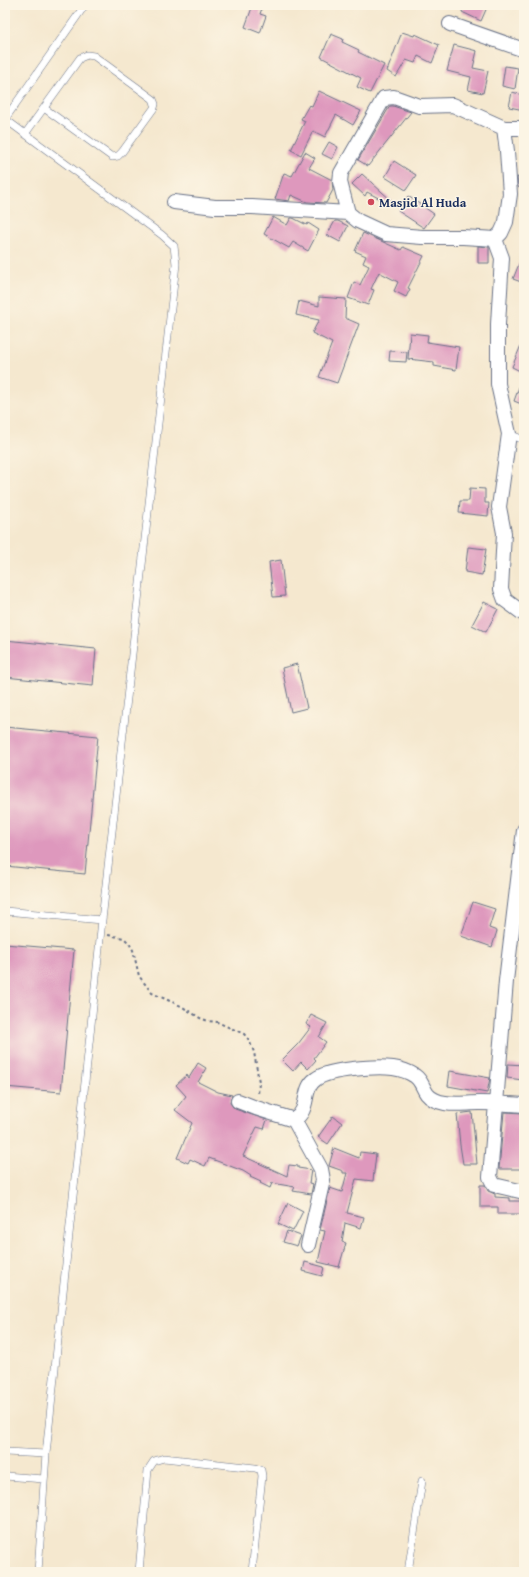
<svg xmlns="http://www.w3.org/2000/svg" width="529" height="1577" font-family="'Gentium Book Plus',serif">
  <rect width="100%" height="100%" fill="#fcf5e5"/>
  <filter id="ink" filterUnits="userSpaceOnUse"><feTurbulence type="fractalNoise" baseFrequency=".025" numOctaves="2"/><feDisplacementMap in="SourceGraphic" scale="8" xChannelSelector="R" yChannelSelector="G"/><feConvolveMatrix kernelMatrix="1 2 1 2 8 2 1 2 1" color-interpolation-filters="sRGB"/></filter>
  <filter id="wash" filterUnits="userSpaceOnUse"><feTurbulence type="fractalNoise" baseFrequency=".012" numOctaves="4" result="noise"/><feDisplacementMap in="SourceGraphic" scale="16" xChannelSelector="R" yChannelSelector="G"/><feGaussianBlur stdDeviation="0.9" result="paint"/><feColorMatrix in="noise" values="0 0 0 0 0 0 0 0 0 0 0 0 0 0 0 0 0 1.4 0 .05"/><feComposite in="paint" operator="in"/></filter>
  <g filter="url(#wash)">
    <rect width="100%" height="100%" fill="#f5e8cf"/>
    <g id="blocks">
      <path fill="#de98bd" d="M253,5H263L260,14L266,16L260,33L245,27Z
        M463,5H488L481,21L462,12Z
        M402,32L414,36L415,34L439,45L432,63L418,56L415,63L406,60L396,77L387,71Z
        M331,34L343,39L342,42L359,50L358,52L384,65L370,93L357,87L361,78L321,57Z
        M454,45L477,51L473,68L488,71L483,93L468,90L471,77L447,71Z
        M505,66L518,68L515,89L502,86Z
        M319,91L361,111L353,125L336,115L325,137L313,131L301,155L291,150L305,121L301,119L309,105L312,106Z
        M512,92L524,95V110L509,107Z
        M390,106H393L411,112L368,166L358,160Z
        M329,142L338,147L332,159L322,154Z
        M305,152L315,158L309,168L332,180L333,190L326,203L307,202L291,195L289,201L275,199L284,173L292,176Z
        M394,161L416,175L406,190L385,177Z
        M362,174L392,201L390,204L367,192L365,196L352,184Z
        M517,177L524,179V190L518,187Z
        M408,196L434,214L424,228L398,211Z
        M273,217L287,225L291,218H293L307,225L308,223L319,230L308,251L293,242L289,248L264,234Z
        M335,221H338L348,226L340,242L327,235Z
        M363,233L401,250L403,247L424,256L408,288L410,289L406,297L394,291L398,282L379,272L371,289L374,290L368,305L348,298L354,282L360,285L369,266L363,263L366,256L355,251Z
        M478,246L489,247V263H478Z
        M523,254H524V283L513,279Z
        M319,297L346,299L345,318L359,324L337,383L319,377L332,343L312,333L319,320L296,315L299,301L319,306Z
        M410,333L428,335L427,342L459,347L456,370L434,366V362L408,359Z
        M524,338V373L512,367Z
        M390,351L407,352L406,362L389,361Z
        M523,376H524V405L514,401Z
        M470,488L485,489V503H489L488,516L459,513L460,501H469Z
        M468,547L486,549L482,575L465,572Z
        M281,560L285,596L273,597L269,562Z
        M484,602L498,609L486,632L472,625Z
        M5,640L96,649L93,686L5,677Z
        M297,664L307,708L291,712L282,668Z
        M5,727L98,736L85,874L5,866Z
        M473,902L495,909L489,928L497,931L492,947L461,936Z
        M5,944L74,950L61,1092L5,1087Z
        M311,1015L327,1023L319,1037L326,1042L314,1058L316,1060L308,1069L301,1062L293,1071L282,1060L298,1044L311,1027L306,1024Z
        M198,1063L206,1068L198,1082L218,1092L232,1095L230,1103L235,1109L267,1120L264,1129L257,1127L243,1156L287,1176L289,1165L298,1166V1168L311,1170L309,1183L313,1184L311,1194L293,1191L295,1187L272,1183L270,1188L260,1183L261,1182L250,1177L251,1176L243,1171L209,1158L205,1166L190,1159L188,1163L177,1158L192,1123L175,1110L186,1096L176,1085L187,1075L189,1078Z
        M508,1064L524,1065L523,1080L507,1078Z
        M450,1071L490,1078L487,1093L448,1086Z
        M472,1112L477,1164H463L460,1145L457,1114Z
        M504,1112L524,1113V1169H499Z
        M333,1116L342,1123L328,1144L318,1137Z
        M334,1148L359,1158L360,1152L376,1154L373,1181L356,1179L347,1213L364,1217L361,1228L345,1223L342,1242L346,1243L339,1267L318,1262L325,1231L320,1230L330,1188L342,1192L347,1173H343V1171L329,1166Z
        M480,1185H485L488,1191L495,1194V1197L510,1198V1201H524V1214H498V1207H480Z
        M288,1203L303,1211L293,1231L278,1224Z
        M287,1231L301,1236L297,1246L283,1242Z
        M305,1262L324,1267L322,1276L303,1271Z"/>
    </g>
  </g>
  <g filter="url(#ink)">
    <use href="#blocks" fill-opacity="0" stroke="#677086" stroke-width="1"/>
    <g fill="none" stroke-linecap="round" stroke-linejoin="round">
      <g stroke="#677086" stroke-width="8">
        <path id="service" d="M5,119L162,235L174,246L176,264L102,920L46,1454L38,1572
          M5,119L85,5
          M25,134L80,58L87,55L94,56L153,99L155,104L154,108L122,152L118,156L112,157L44,108
          M509,434L524,440
          M5,911L102,920
          M5,1452L46,1454
          M5,1476L44,1479
          M139,1572L148,1470L154,1461L164,1458L255,1468L261,1470L262,1476L252,1572
          M408,1572L422,1481"/>
      </g>
      <g stroke="#677086" stroke-width="16">
        <path id="minor" d="M450,24L524,50
          M524,128H504L507,151L510,194L506,222L501,233L495,239L502,258L498,324V384L509,434L499,507L504,533L501,589L505,600L524,614
          M174,202L215,207H252L348,213
          M495,239L463,237H422L386,234L358,221L348,213L340,182L341,173L384,98L394,97L419,106L453,105L504,128
          M524,830L506,981L490,1177L494,1185L524,1192
          M238,1101L256,1108L294,1120C311,1109 301,1089 316,1079C329,1069 376,1066 393,1068C401,1069 409,1072 415,1076C422,1081 422,1087 427,1094C431,1099 439,1102 445,1103C456,1105 468,1103 479,1103C494,1103 509,1104 524,1105
          M294,1120L321,1169L323,1180L308,1245"/>
      </g>
      <path stroke="#677086" stroke-width="2" stroke-dasharray="3 3" stroke-linecap="butt" d="M108,935L124,938L129,943L133,950L139,976L152,993L181,1006L200,1018L208,1021L217,1022L244,1034L249,1040L254,1052L259,1082L258,1095"/>
      <use href="#service" stroke="#fff" stroke-width="7"/>
      <use href="#minor" stroke="#fff" stroke-width="14"/>
    </g>
  </g>
  <circle fill="#d1495b" stroke="#fcf5e5" stroke-width="1.5" cx="371" cy="202" r="4"/>
  <g text-anchor="middle" dominant-baseline="central" stroke-width="3" stroke-linejoin="round" paint-order="stroke">
    <g font-size="13" font-weight="bold" fill="#1b2f5e" stroke="#fcf5e5" text-anchor="start">
      <text x="379" y="202">Masjid Al Huda</text>
    </g>
  </g>
  <rect width="529" height="1577" fill="none" stroke="#fcf5e5" stroke-width="20"/>
</svg>
